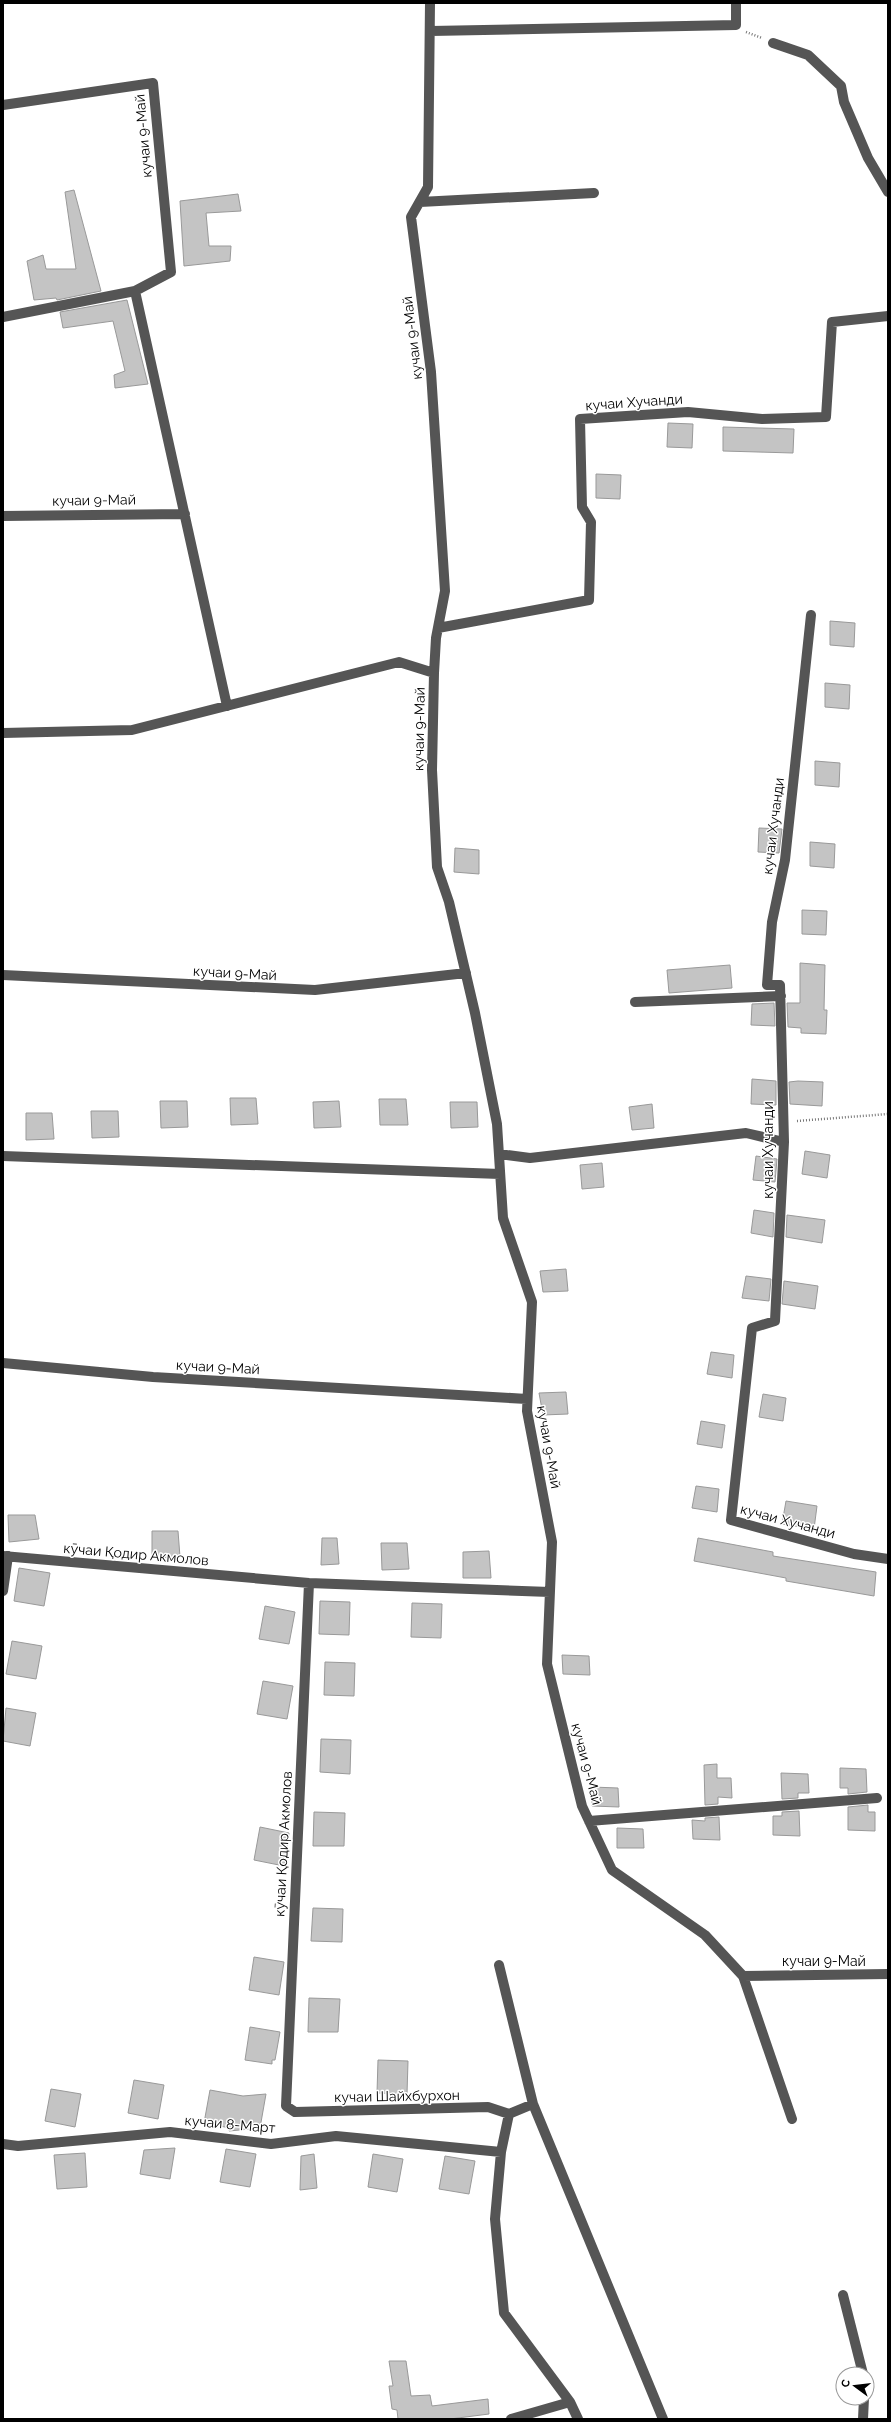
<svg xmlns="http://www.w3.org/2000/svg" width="891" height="2422" font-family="Raleway,sans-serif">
  <rect width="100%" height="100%" fill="#fff"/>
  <path fill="#c4c4c4" stroke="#999" d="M74,190L101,291L57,300L56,298L34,300L27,261L43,255L46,269H76L65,192Z
    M238,194L241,211L206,213L209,246H231L230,261L184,266L180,201Z
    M127,300L148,384L115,388L114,375L125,371L113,321L63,328L60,312Z
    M668,423L693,424L692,448L667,447Z
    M723,427L794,429L793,453L723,451Z
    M596,474L621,475L620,499L596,498Z
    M830,621L855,623L854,647L830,645Z
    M825,683L850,685L849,709L825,707Z
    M815,761L840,763L839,787L815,785Z
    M759,828L782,829L779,853L758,852Z
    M810,842L835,844L834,868L810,866Z
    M455,848L479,850V874L454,872Z
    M802,910L827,911L826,935L802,934Z
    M800,963L825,965L824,1010H827L826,1034L801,1033V1028L788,1027L787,1003H800Z
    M730,965L732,988L669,993L667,970Z
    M774,1003L775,1026L751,1025L752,1004Z
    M752,1079L776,1081V1105L751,1104Z
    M798,1081L823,1082L822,1106L790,1104L789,1082Z
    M230,1098H256L258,1124L231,1125Z
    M379,1099H406L408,1125H380Z
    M160,1101H187L188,1127L161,1128Z
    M339,1101L341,1127L314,1128L313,1102Z
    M450,1102H477L478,1127L451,1128Z
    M652,1104L654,1128L632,1130L629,1107Z
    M91,1111H118L119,1137L92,1138Z
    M26,1113H52L54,1139L26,1140Z
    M805,1151L830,1155L827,1178L802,1174Z
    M756,1156L777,1159L775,1182L753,1180Z
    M602,1163L604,1187L582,1189L580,1165Z
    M754,1210L774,1213L773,1237L751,1233Z
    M787,1215L825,1220L822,1243L786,1237Z
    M566,1269L568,1291L543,1292L540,1271Z
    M746,1276L771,1279L769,1301L742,1298Z
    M784,1281L818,1286L815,1309L782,1304Z
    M711,1352L734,1355L732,1378L707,1374Z
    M566,1392L568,1414L543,1415L539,1393Z
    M763,1394L786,1398L783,1421L759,1417Z
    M701,1421L725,1425L722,1448L697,1444Z
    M696,1486L719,1489L717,1512L692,1508Z
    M786,1501L817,1506L814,1529L782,1524Z
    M8,1515H35L39,1539L9,1542Z
    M152,1531H178L180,1557L152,1558Z
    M322,1538H337L339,1564L321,1565Z
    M698,1538L773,1552V1556L876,1572L874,1596L786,1581V1578L694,1561Z
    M381,1543H407L409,1569L382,1570Z
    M489,1551L491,1578H463V1552Z
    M19,1568L50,1573L44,1606L14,1601Z
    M320,1601L350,1602L349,1635L319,1634Z
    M412,1603L442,1604L441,1638L411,1637Z
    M265,1606L295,1612L289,1644L259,1639Z
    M12,1641L42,1646L36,1679L6,1674Z
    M562,1655L589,1656L590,1675L563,1674Z
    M325,1662L355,1663L354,1696L324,1695Z
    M263,1681L293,1686L287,1719L257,1714Z
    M6,1708L36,1713L30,1746L3,1741Z
    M321,1739L351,1740L350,1774L320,1772Z
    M717,1764V1778H731L732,1798L718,1797V1804L705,1805L704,1765Z
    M840,1768L866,1769L867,1792L848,1794V1788H840Z
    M781,1773L808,1774L809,1793H798V1798L782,1799Z
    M592,1787L618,1788L619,1807L592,1806Z
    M868,1805V1812H875V1831L848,1830V1807Z
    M799,1811L800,1836L773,1835V1816H782V1812Z
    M314,1812L345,1813L344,1846H313Z
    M719,1817L720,1840L693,1839L692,1820L705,1821V1818Z
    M260,1827L289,1833L284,1866L254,1860Z
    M617,1828L643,1829L644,1848H617Z
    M313,1908L343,1909L342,1942L311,1941Z
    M254,1957L284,1962L279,1995L249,1990Z
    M309,1998L340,1999L338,2032H308Z
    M250,2027L280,2032L275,2060H272V2064L245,2060Z
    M378,2060L408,2061L407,2094L377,2093Z
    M134,2080L164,2085L158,2119L128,2113Z
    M51,2089L81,2094L75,2127L45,2121Z
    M210,2090L243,2096L266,2094L260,2128L229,2131L230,2128L204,2123Z
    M175,2148L170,2179L140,2174L144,2150Z
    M226,2149L256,2154L250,2187L220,2182Z
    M85,2153L87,2187L57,2189L54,2155Z
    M314,2154L317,2188L300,2190L301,2156Z
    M373,2154L403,2159L397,2192L368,2187Z
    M445,2156L475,2161L469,2194L439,2189Z
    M389,2361H406L411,2396L430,2395L432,2406L488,2399L489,2414L450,2419H398L397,2410L392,2409L389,2386H393Z"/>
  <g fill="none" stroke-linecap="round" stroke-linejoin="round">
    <path stroke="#777" stroke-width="2.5" stroke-dasharray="1 2" stroke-linecap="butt" d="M746,32L762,38
      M797,1121L888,1114"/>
    <path stroke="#555" stroke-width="10" d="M430,3L428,187L411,217L431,372L445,591L436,638L434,673L432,770L437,867L449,902L475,1013L497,1124L503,1218L532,1302L527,1411L552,1542L547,1664L582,1806L612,1870L705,1935L743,1976L888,1974
      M431,31L736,25V3
      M773,43L808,55L841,86L844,102L868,158L888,192
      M3,105L153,83L171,272L135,291L3,317
      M420,202L594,193
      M135,291L227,706
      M3,516L185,514
      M811,615L785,860L772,922L767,985H780L784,1142L775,1321L752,1328L731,1520L854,1554L888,1559
      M438,628L589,600L591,522L582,507L580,419L688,412L762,419L826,417L832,322L888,316
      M3,733L132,730L399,662L434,673
      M3,975L315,990L466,973
      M635,1002L781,996
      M499,1154L530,1158L746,1133L784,1142
      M3,1156L500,1174
      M3,1363L153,1377L527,1399
      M3,1556L309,1583L550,1592
      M309,1583L286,2106L295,2112L488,2107L509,2114
      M3,1591L8,1556
      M589,1821L877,1798
      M499,1965L533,2104L663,2419
      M743,1976L792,2119
      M533,2104L509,2114L501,2152L495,2219L504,2313L570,2402L578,2419
      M3,2144L18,2146L170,2132L271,2144L336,2136L501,2152
      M843,2295L863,2374
      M511,2419L570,2402
      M863,2419L864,2398"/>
  </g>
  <g text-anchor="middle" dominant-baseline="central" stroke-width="3" stroke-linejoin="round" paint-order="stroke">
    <g font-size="14" fill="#000" stroke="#fff">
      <text transform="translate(143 136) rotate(-95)">кучаи 9-Май</text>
      <text transform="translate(412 338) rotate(-97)">кучаи 9-Май</text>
      <text transform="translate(634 402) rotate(-4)">кучаи Хучанди</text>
      <text transform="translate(94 500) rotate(-1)">кучаи 9-Май</text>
      <text transform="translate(419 729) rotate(-89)">кучаи 9-Май</text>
      <text transform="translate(773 826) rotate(-83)">кучаи Хучанди</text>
      <text transform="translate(235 973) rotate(3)">кучаи 9-Май</text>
      <text transform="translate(768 1150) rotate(-90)">кучаи Хучанди</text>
      <text transform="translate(218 1367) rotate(3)">кучаи 9-Май</text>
      <text transform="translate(549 1447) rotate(80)">кучаи 9-Май</text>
      <text transform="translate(788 1521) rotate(15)">кучаи Хучанди</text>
      <text transform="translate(136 1554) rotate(5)">кӯчаи Қодир Акмолов</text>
      <text transform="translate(587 1764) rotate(75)">кучаи 9-Май</text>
      <text transform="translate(283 1844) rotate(-87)">кӯчаи Қодир Акмолов</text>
      <text x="824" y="1961">кучаи 9-Май</text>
      <text transform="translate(397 2096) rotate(-1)">кучаи Шайхбурхон</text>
      <text transform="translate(230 2124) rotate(5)">кучаи 8-Март</text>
    </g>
  </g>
  <rect width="891" height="2422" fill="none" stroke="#000000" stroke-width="8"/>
  <g transform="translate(855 2386) rotate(285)"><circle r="19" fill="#ffffff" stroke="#999999"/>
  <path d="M0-3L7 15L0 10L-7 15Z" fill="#000000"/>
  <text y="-6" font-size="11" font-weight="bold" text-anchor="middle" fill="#000000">С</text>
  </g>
</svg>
